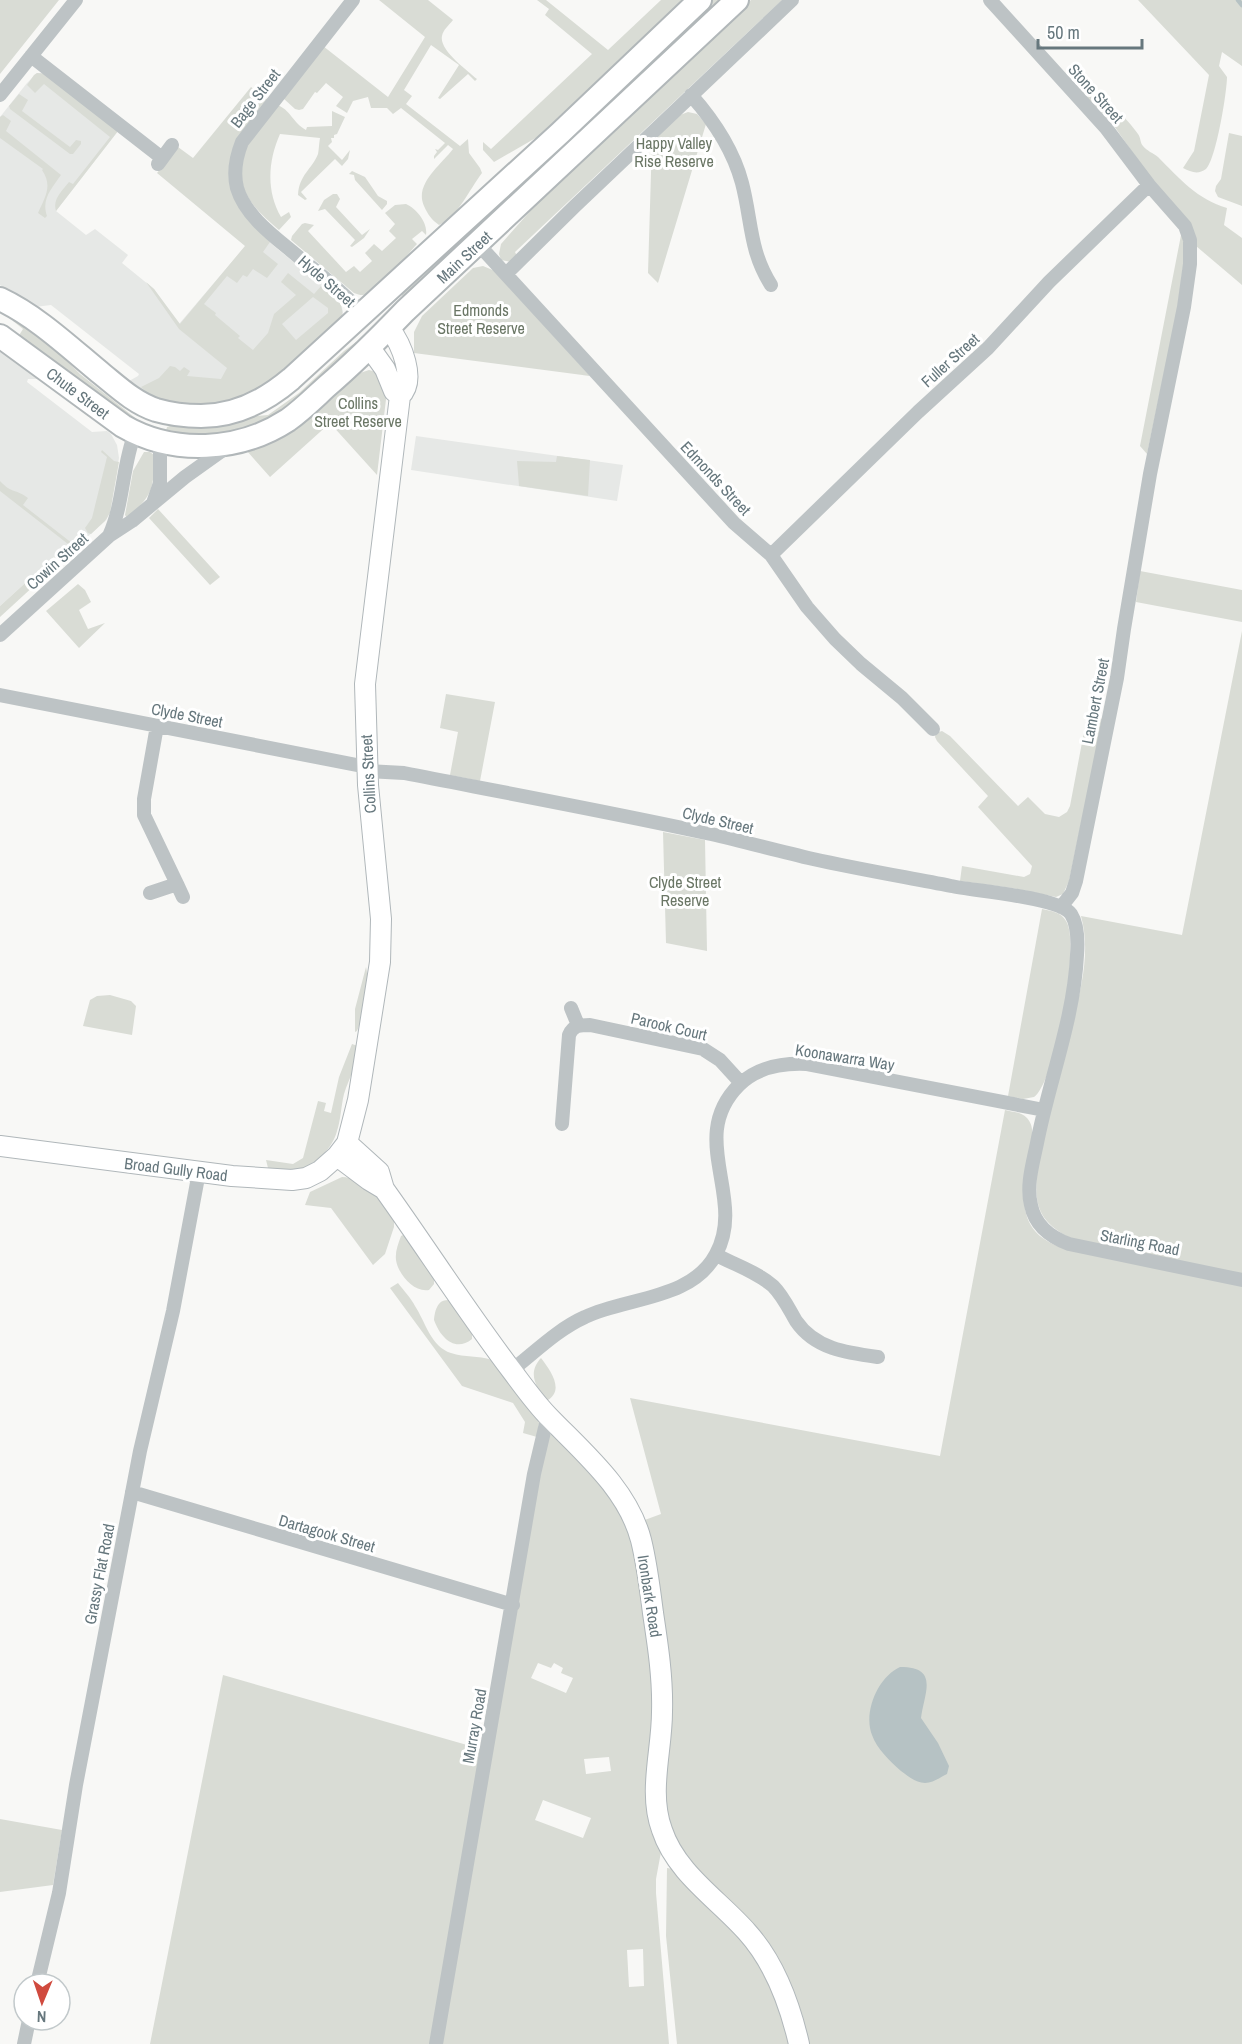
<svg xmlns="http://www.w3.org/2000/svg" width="1242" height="2044" font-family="'Archivo Narrow',sans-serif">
  <rect width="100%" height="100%" fill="#f8f8f6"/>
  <path fill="#e6e8e6" d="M37,73H42L118,131L56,211L86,235L95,229L128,255L122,263L154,289L179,324L259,230L274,246L336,297L342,307L343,313L275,379L162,399L142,390L129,381L138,376L139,374L51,305L35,307L0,285V117L27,83Z
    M0,349L41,379H28L27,382L92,432L107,431L111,434L117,445L119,458L110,509L107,519L74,549L68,544L0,606Z
    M416,436L623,465L617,501L411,470Z"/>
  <path fill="#d9dcd5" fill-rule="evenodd" d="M0,0H59L0,74Z
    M379,0H428L453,20C449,25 443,30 442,36C439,50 467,70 477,79L475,81L468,74L440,99L438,98L459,65L431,45L404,90L412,96L406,104L460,146L468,139L469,153L480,168L482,173C469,190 459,215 439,225C432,220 428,215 424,206C414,184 441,165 453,149L448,145L434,159V156L437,152L435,149L438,150L445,143L401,108L393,114L387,108H371L368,97L353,101L347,113L336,106L343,97L326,83L317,93L315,92L303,109L299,110L295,109L283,98L323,46L388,97L425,37Z
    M537,0H546L608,50L661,0H684L546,132L494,162L483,150V142L491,149L592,54L545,15L549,9Z
    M710,0H727L485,226L444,257L403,296L398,293Z
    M751,0H782L515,252L517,256L511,262L501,260L499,254L501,244L548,191Z
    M1138,0H1242V66L1222,52L1219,66L1227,77C1227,92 1216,160 1206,169C1198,175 1191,172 1183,168L1194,151L1209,75Z
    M37,73L46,74L118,131L56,211C52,199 63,190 69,182L73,184L110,137L44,84L35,93L27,85L34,75Z
    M1079,85C1096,87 1128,119 1138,134C1141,138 1140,143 1143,146C1147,151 1153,153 1158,157C1179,178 1198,200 1227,208L1224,225L1242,238V285L1196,246L1195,235L1189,221L1149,176L1112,123L1077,88Z
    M251,87L268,100L230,165L270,242L263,252L278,264L267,278L253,269L247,277L243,275L237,283L227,276L204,304L216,313L215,315L240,336L238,338L253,350L268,333L274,314L296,295L281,282L288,273L314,294L322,285C332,294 345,302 342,318C293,362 247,419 174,402C162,399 148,396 141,387L159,378L170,366L175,367L180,371L184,367L190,371L187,376L221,379L227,368L179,329L146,282L154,289L180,324L245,246L157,173L178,147L193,158ZM313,297L328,308V313L296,340L282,324Z
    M19,94L28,100L22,111L70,147L76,140L81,141V144L73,154H70L10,109L9,106Z
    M277,105C290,109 293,123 306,130L307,127L332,126V111L345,117L337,134L334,135V138H331L332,142L328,146L342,160L350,150L348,159L342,166L335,159L301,192L307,199L305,200L298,195C299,175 312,169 318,154C319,149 319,143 320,138L280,134C268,161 266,191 281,217L289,212L291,217L279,230C253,208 232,187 244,151C248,139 269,116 277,105Z
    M688,112L697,114L706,124L658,283L648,273L652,140L680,115Z
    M3,115L11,121L6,131L61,175C52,188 41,199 47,216L45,218L38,213C45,197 53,186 42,170L43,169L0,138V117Z
    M1229,133L1242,136V206L1218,197L1215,191L1216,186L1221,179Z
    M352,171L365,177L378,196L387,201V204L382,210L355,180L354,175L349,174Z
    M333,194H337L340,199L336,207L362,235L370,229L364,238L352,247L350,246L355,240L325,209L318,211L324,200Z
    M406,204C417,209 428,223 426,235L422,231L412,239L417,244C405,257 384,286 368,294C363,296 359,295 354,293L291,240L292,236L302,224L305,223L314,225L308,231L346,272L354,266L360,272L372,261L365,253L374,244L382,251L396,238L389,231L395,224L385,213L395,205Z
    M1182,230L1186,245L1177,312L1147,454L1140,446Z
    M483,266L495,271L590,376L414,353V332L422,316L473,268Z
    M16,317L41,335L80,374L134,417L136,419L135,423L18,337L23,329L13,321Z
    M356,342L358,343V345L274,420L209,438L166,431L167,427L176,424L268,415L299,393L344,351Z
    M369,370L376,372L387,391L377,475L330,423L270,477L247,451C298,436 320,405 360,373Z
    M102,450L114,461L119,462L110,513L105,521L91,534L88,533L85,528L92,518L107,457L101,452Z
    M144,452H150L154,455C154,489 153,495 127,518L125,515L133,471Z
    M557,456L590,460L588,496L519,486L517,461L556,462Z
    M0,481C12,494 17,489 28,498L23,505L77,547L61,561L54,557L68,544L0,491Z
    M158,509L220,577L210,585L149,518Z
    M45,565L48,568V573L0,617V606Z
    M1140,571L1242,590V622L1136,602Z
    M78,584L85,590L91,602L79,610L88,629L105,623L79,648L46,611Z
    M1242,631V1274L1075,1240C1034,1222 1033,1200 1039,1159C1048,1122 1057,1085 1066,1047C1076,1006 1093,959 1081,916L1182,935Z
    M446,694L495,702L480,781L450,775L458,732L440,728Z
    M1087,716L1103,719L1069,881L1063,894L1056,897L1012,888L960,881L962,866L1024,877L1030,874L1032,866L978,807L988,796L937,741L935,737L936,733L942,731L950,736L1018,806L1028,797L1045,814L1059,817L1067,812L1070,806Z
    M663,832L705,840L707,951L666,943Z
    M1042,909C1051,911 1061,912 1066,921C1081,943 1055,1083 1034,1097L1023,1099L1008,1096Z
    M366,967C370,981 363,1017 357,1031L355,1032V1009Z
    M110,995L131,1001L136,1006L132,1035L83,1026L90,1000L97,996Z
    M352,1044L358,1046C358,1064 349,1078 344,1094C341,1106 341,1119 337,1131C333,1147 317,1164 300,1169C290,1172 278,1169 268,1168L266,1160L293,1164L303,1158L318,1101L326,1103L324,1111L331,1113L339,1077Z
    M1005,1110C1013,1112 1021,1112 1027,1118C1035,1127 1032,1138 1030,1149C1023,1196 1012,1234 1069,1250L1242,1285V2044H807L802,2024L687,1860L666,1819L642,1521L661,1514L630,1398L940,1456Z
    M342,1177C363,1177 385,1203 394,1220V1227L385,1254L373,1265L331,1208L305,1205L310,1192Z
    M405,1234L434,1275V1284L429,1290C414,1293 398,1274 396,1260C395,1252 398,1244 401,1236Z
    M398,1283C404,1291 411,1298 415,1306C425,1321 431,1347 451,1353C465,1358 478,1355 492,1360L536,1413L539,1423L537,1437L523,1433L525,1422L513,1403L462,1386L390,1288Z
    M448,1300L452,1302L472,1332V1339C455,1353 440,1337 434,1320C435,1311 437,1300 448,1300Z
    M541,1358C550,1370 566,1391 546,1401C536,1387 527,1373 541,1358Z
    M555,1433L613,1496L633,1535L652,1657L661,1852L656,1879V1893L669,2044H442L538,1479L549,1435ZM538,1663L551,1668L554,1663L563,1668L561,1673L573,1678L566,1693L531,1678ZM609,1757L611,1771L586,1774L584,1759ZM543,1800L591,1818L583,1838L535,1820ZM643,1949L644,1986L629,1987L627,1950Z
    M223,1675L481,1749L430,2044H150Z
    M0,1819L62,1830L53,1885L0,1892Z
    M667,1868L674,1869C701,1896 732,1922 754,1954C772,1981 781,2013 792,2044H677L666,1936Z"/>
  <path fill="#b6c2c4" d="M900,1667C940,1667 924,1693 921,1718L938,1743L949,1766L947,1774C941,1777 933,1783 925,1783C916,1783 908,1776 901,1771C890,1761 877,1749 872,1735C863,1712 878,1677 900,1667Z"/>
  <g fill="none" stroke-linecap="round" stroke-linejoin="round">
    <path stroke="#b6c2c4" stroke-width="4.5" d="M1238,0L1242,5"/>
    <g stroke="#b0b7ba" stroke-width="22">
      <path id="secondary" d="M370,348L385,369L394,391L400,396
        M347,1143L379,1172L384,1189C427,1249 467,1312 512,1371C524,1387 536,1404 550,1418C585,1454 628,1490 641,1540C647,1564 650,1589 653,1613C658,1646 663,1679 662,1712C662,1751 648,1792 662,1830C676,1873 719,1900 747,1932C775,1963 790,2005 799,2044
        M0,1146L232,1176L292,1180L306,1178L320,1171L337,1156L347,1143L358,1100L380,962L381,919L368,785L365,684L400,396C417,380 401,343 389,328
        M337,1156L369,1180L384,1189"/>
    </g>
    <g stroke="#b1b7b9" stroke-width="26">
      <path id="primary" d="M0,299C38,317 70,348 103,375C119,388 135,403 156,410C170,414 186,416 201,416C236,416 265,401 291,379L560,133L700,0
        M0,336L123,426C173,455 239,452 288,420C302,410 314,398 326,387C354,363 380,337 405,311L737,0"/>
    </g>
    <path stroke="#bdc3c5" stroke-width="14" d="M353,0L242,142C236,157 233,172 237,188C246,218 278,239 301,259C323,276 345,294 363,314
      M990,0L1106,128L1149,185L1185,226L1190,240V264L1184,307L1150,474L1124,629L1117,678L1076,881L1072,893L1061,907
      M31,56L162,158
      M0,95L76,0
      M691,95C714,121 733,149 742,183C752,221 749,250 771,285
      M158,164L172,145
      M478,244L734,523L771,555L807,607L835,639L861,664L902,698L933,729
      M506,274L575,206L792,0
      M153,503L160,483V440
      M109,536C124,503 122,466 135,433
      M771,555L918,412L988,348L1049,282L1149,185
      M0,635L109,536L132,521L185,477L227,447
      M0,695L367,767
      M157,726L144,799V815L177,884
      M367,771L404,773C507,793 610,812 711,834C745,842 779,851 813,859C858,869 905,877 951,886C974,891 1059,897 1071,914C1078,925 1078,942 1077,955C1074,1019 1049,1081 1037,1143C1033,1163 1026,1185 1031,1205C1035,1226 1050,1237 1069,1244L1242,1280
      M150,893L177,884L183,897
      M571,1008L578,1025
      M562,1124L569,1035C573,1025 580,1025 590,1025L703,1049L720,1060L741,1083
      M716,1255C734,1264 757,1272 773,1286C783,1296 789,1309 796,1321C815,1349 847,1353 878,1357
      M512,1370C535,1352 558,1329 585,1317C627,1297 692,1300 716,1254C747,1197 686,1138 739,1085C757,1067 781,1063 806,1064L1044,1110
      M132,1492L513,1605
      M37,1984L59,1893L76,1785L140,1451L173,1311L199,1172
      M24,2044L29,2020
      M436,2044L534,1474L548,1415"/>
    <use href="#secondary" stroke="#fff" stroke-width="20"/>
    <use href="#primary" stroke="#fff" stroke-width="22"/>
  </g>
  <g text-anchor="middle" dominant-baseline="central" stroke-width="6" stroke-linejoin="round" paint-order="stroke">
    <g font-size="16" fill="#66777d" stroke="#fff">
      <text transform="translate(1096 93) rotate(48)">Stone Street</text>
      <text transform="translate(255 98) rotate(-52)">Bage Street</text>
      <text transform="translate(464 257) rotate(-43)">Main Street</text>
      <text transform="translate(327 281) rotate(41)">Hyde Street</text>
      <text transform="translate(950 360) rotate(-42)">Fuller Street</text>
      <text transform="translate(78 393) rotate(37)">Chute Street</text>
      <text transform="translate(716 478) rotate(47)">Edmonds Street</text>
      <text transform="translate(57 561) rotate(-42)">Cowin Street</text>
      <text transform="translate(1095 701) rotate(-79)">Lambert Street</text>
      <text transform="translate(187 715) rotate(11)">Clyde Street</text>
      <text transform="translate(368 774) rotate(-93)">Collins Street</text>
      <text transform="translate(718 820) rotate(13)">Clyde Street</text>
      <text transform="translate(669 1026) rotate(13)">Parook Court</text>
      <text transform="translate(845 1057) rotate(9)">Koonawarra Way</text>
      <text transform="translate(176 1169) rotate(7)">Broad Gully Road</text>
      <text transform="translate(1140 1242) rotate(11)">Starling Road</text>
      <text transform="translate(327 1533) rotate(16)">Dartagook Street</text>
      <text transform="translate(99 1574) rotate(-79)">Grassy Flat Road</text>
      <text transform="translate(650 1596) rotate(81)">Ironbark Road</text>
      <text transform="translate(474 1726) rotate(-80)">Murray Road</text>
    </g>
    <g font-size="16" fill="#6a7665" stroke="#fff">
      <text x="674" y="143">Happy Valley<tspan x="674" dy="18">Rise Reserve</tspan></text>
      <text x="481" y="310">Edmonds<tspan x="481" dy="18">Street Reserve</tspan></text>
      <text x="358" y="403">Collins<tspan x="358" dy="18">Street Reserve</tspan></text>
      <text x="685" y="882">Clyde Street<tspan x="685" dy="18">Reserve</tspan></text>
    </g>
  </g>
  <g transform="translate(42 2002) rotate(182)"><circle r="28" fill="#ffffff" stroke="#c2c9cb" stroke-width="1.5"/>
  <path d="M0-4.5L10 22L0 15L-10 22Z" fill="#d04a3e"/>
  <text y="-9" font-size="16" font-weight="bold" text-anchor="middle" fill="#66777d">N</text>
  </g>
  <path d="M1038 39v9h104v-9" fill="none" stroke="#66777d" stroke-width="3"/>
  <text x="1047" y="39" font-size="18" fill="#66777d" stroke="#ffffff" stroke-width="4.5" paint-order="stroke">50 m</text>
</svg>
